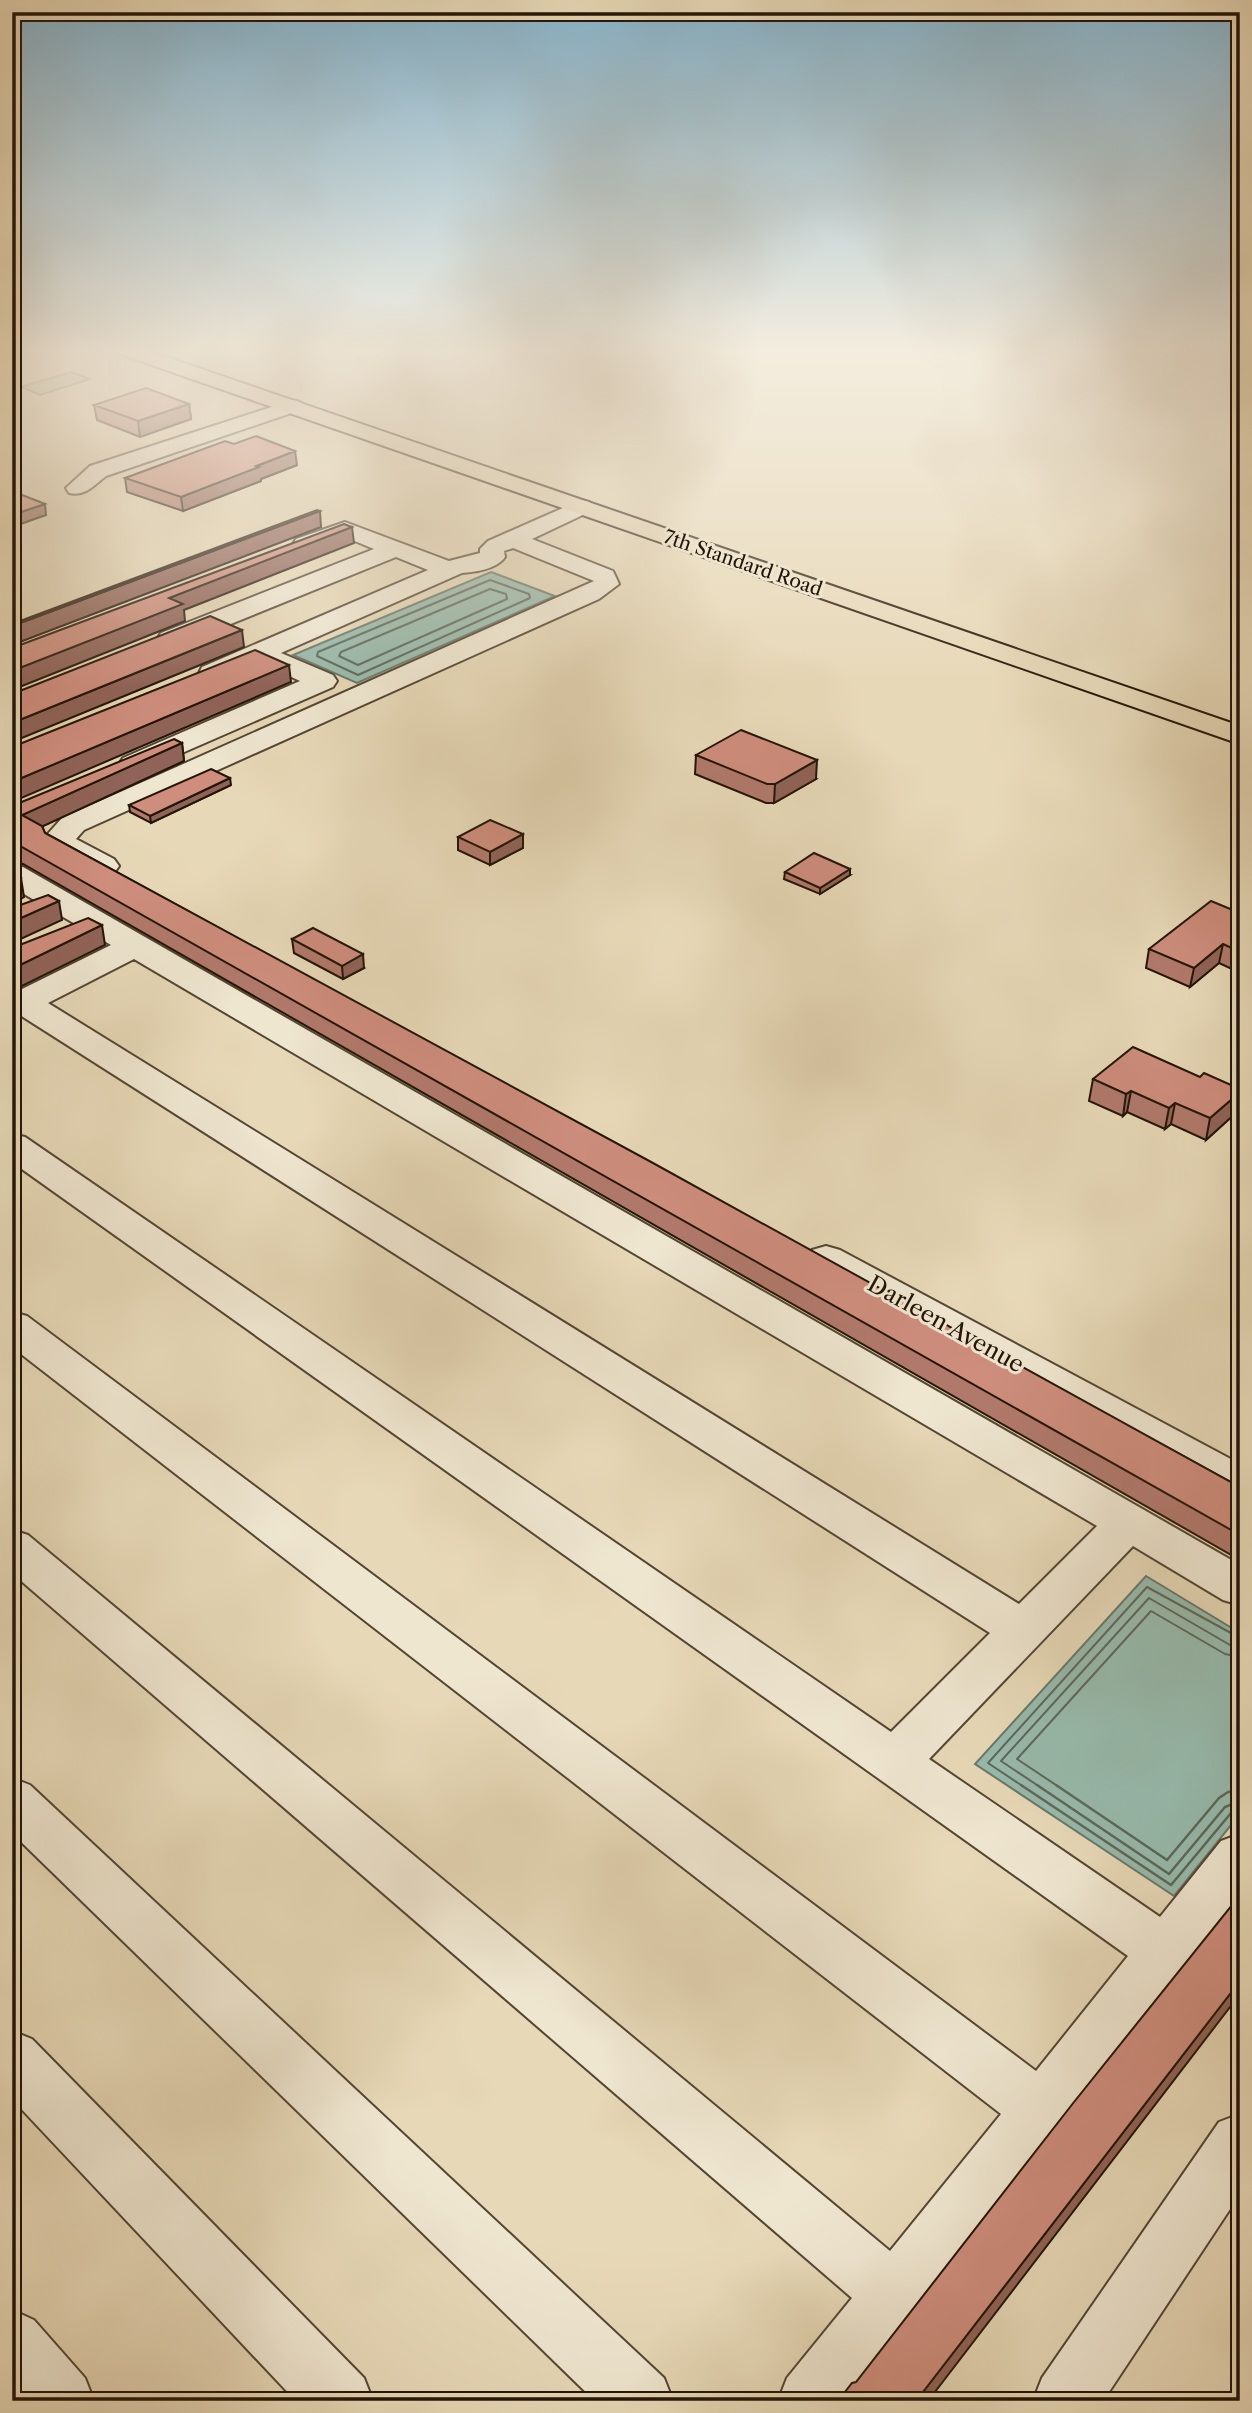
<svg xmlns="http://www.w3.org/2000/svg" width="1252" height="2413" font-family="'Libre Caslon Text',serif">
  <rect width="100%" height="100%" fill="#e7d8b7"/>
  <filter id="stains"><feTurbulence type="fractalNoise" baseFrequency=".00286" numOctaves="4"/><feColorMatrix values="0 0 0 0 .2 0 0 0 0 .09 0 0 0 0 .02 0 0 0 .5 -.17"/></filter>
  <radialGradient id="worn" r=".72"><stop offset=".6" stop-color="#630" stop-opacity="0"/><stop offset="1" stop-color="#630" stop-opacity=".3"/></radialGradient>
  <path fill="#b2bf91" stroke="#6a6a4c" stroke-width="2" d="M71,372L90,379L40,395L21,387Z"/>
  <path fill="#97baac" stroke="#69786a" stroke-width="2" d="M491,572L555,596L357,683L293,655Z
    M1146,1576L1240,1633V1814L1174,1896L975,1764Z"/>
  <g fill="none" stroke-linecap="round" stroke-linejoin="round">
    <path stroke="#5d685a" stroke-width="2" d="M490,580L529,594L530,598L358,675L317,656L318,652Z
      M490,589L506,594L507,599L358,665L339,656L341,652Z
      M1024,1787L988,1763L1147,1587L1240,1638
      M1040,1787L1001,1761L1149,1598L1230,1645L1240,1647
      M1059,1787L1017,1759L1151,1611L1225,1654L1240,1657"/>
    <path stroke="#5d685a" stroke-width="2.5" d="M1021,1785L1171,1885L1231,1813L1240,1810
      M1037,1785L1169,1874L1225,1807L1240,1801
      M1056,1785L1167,1860L1219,1798L1228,1792L1240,1791"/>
    <g stroke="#544633" stroke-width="4">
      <path id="minor" d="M293,400L300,402L304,406L300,410L106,476C94,485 85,497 69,493L66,488L90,466Z
        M581,500L589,502L593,507L589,512L532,539L613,571L619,584L599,599L84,830L76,839L114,859L119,866L114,873C91,878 70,860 50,849L45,837L62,818L594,581L513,548L504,551L505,557C497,569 476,572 462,573L281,653L333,675L337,681L333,687L143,770L133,773L123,770L119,764L123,758L300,681L259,662L222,679L212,681L202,679L199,673L202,667L428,570L396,557L179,645L170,647L161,645L157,639L161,633L374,549L345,537L305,551L296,549L293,544L296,539L345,522L449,561L480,553V549L488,541Z
        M12,865L23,867L1240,1565V1605L1223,1600L1133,1546L929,1759L1160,1917L1221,1841L1240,1834V1897L851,2401H778L787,2378L852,2298L12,1573V1530L28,1535L890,2251L1001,2114L12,1347V1312L27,1316L1036,2071L1128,1956L12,1162V1134L25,1137L891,1732L990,1633L20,1015L12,1017V994L111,945L12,887ZM134,959L1097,1526L1019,1604L48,1003Z
        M826,1246L840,1250L1240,1464V1500L1224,1495L812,1268L806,1259L812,1250Z
        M12,1778L30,1785L664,2378L673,2401H595L12,1833Z
        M12,2031L32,2039L364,2378L373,2401H296L12,2099Z
        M1240,2114V2194L1103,2401H1033L1042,2378L1219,2122Z
        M12,2310L34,2320L85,2378L94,2401H20L12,2391Z"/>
    </g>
    <g stroke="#231507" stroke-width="4">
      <path id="major" d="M117,350H146L1240,726V744L120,354Z"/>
    </g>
    <use href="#minor" fill="#efe6d0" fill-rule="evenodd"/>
    <use href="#major" fill="#e7d8b7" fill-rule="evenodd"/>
  </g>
  <path fill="#b1796c" stroke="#231507" stroke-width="2" d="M189,404L191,419L140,437L97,420L94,405Z
    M297,465L261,479V481L183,511L127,492L125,478Z
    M182,743L184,761L42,826L45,833L1240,1487V1560L23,864L12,862V806Z
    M696,755L816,779L774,803H766L695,774Z
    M231,785L151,823L130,812L129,805Z
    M523,834V848L490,865L458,850V837Z
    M785,872L850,875L820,894L784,879Z
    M1240,913V969L1234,967L1232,969L1219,963L1190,987L1146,968L1149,949Z
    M292,939L364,968L343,979L294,953Z
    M1200,1077L1240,1089V1101L1238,1111L1206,1140L1171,1124L1165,1129L1127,1112L1123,1116L1089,1101L1093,1079Z"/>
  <path fill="#906358" stroke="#231507" stroke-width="2" d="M189,404L191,419L140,437L138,421Z
    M295,451L297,465L261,479V481L183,511L181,497Z
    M45,504L46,515L12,527V515Z
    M320,511L321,527L12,645V626Z
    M352,527L354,543L184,610L185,621L12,690V671L169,598Z
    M242,630L244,647L12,742V723Z
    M289,665L291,682L12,802V782Z
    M182,743L184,761L26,834L22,815Z
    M817,760L816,779L774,803L775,784Z
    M230,778L231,785L151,823L150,816Z
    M523,834V848L490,865V852Z
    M850,869V875L820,894V888Z
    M21,878L24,897L12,904V883Z
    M59,901L62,920L12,943V922Z
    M102,925L105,945L12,991V969Z
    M1223,944L1219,963L1190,987L1194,968Z
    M1238,948L1234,967L1232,969L1236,950Z
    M363,954L364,968L343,979L342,966Z
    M1131,1091L1127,1112L1123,1116L1126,1094Z
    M1240,1092V1101L1238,1111L1206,1140L1210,1118Z
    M1175,1103L1171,1124L1165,1129L1169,1108Z
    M1240,1981V1994L928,2401H916Z"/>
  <path fill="#ce8d7d" stroke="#231507" stroke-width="2" d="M146,388L189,404L138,421L94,405Z
    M256,436L295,451L256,466L259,467L181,497L125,478L225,441L234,444Z
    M12,491L45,504L12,515Z
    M317,510L320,511L12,626V624Z
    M344,524L352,527L169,598L183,604L12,671V648Z
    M210,616L242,630L12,723V694Z
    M255,650L289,665L12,782V747Z
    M741,730L817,760L775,784H767L696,755Z
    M174,739L182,743L22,815L42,826L45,833L653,1163L1240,1487V1535L20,846L12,844V806Z
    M211,769L230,778L150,816L129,805Z
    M490,820L523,834L490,852L458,837Z
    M814,853L850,869L820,888L785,872Z
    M12,872L21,878L12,883Z
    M48,895L59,901L12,922V908Z
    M1211,901L1240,913V949L1238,948L1236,950L1223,944L1194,968L1149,949Z
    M88,918L102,925L12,969V948Z
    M313,928L363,954L342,966L292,939Z
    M1133,1047L1200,1077L1204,1073L1240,1089V1092L1210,1118L1175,1103L1169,1108L1131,1091L1126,1094L1093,1079Z
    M1240,1895V1981L916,2401H838L852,2383L856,2382L1074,2102Z"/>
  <linearGradient id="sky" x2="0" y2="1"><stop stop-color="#87b6d0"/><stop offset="0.51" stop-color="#f4eddf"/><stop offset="1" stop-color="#f4eddf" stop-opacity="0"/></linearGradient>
  <rect width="1252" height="688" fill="url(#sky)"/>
  <g text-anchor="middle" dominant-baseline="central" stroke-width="6" stroke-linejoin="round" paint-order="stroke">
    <g font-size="19" fill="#231507" stroke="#efe6d0">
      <text transform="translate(743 563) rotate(19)">7th Standard Road</text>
    </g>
    <g font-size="23" fill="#231507" stroke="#efe6d0">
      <text transform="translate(946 1324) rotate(29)">Darleen Avenue</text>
    </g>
  </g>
  <rect width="1252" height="2413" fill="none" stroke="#e7d8b7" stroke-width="42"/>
  <rect x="14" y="14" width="1224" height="2385" fill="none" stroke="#231507" stroke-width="3.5"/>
  <rect x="21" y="21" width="1210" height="2371" fill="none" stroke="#231507" stroke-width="2"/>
  <rect width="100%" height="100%" filter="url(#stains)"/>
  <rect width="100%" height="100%" fill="url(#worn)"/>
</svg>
